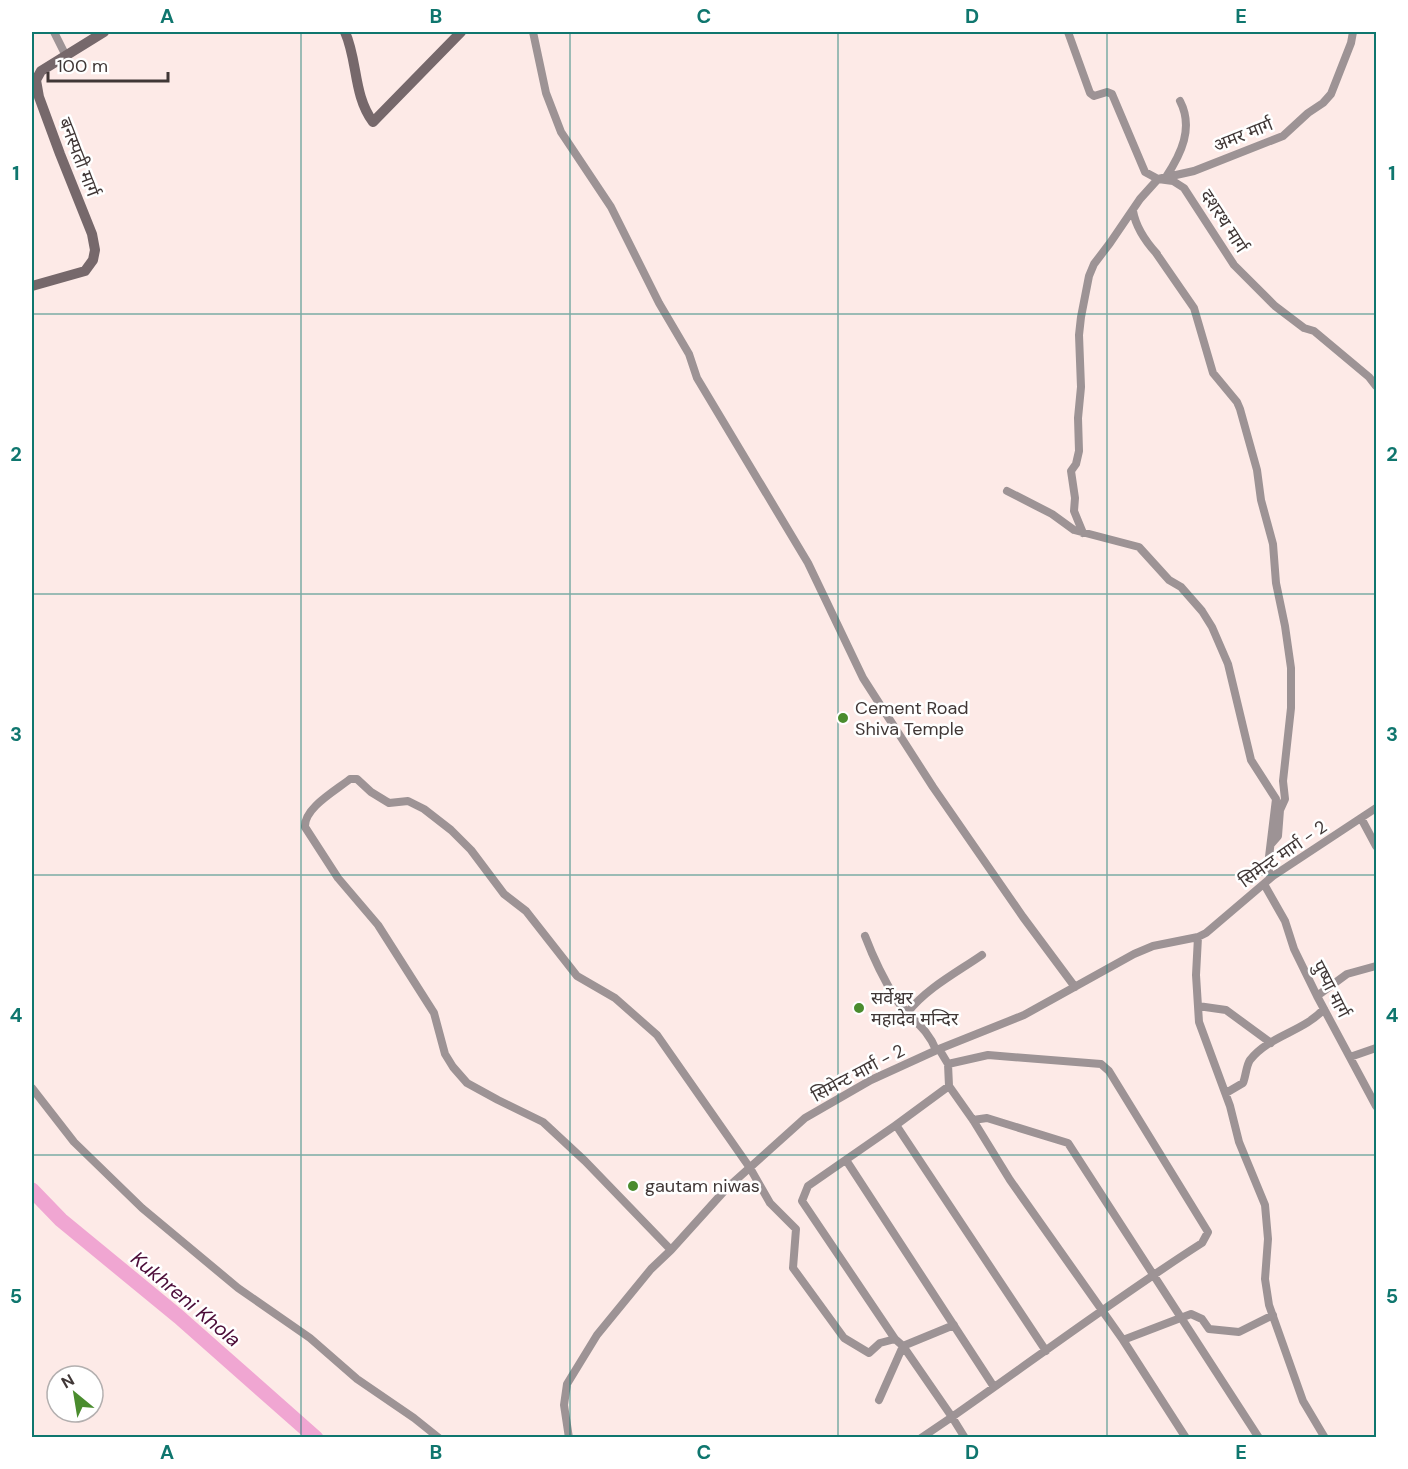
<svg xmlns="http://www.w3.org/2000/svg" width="1408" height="1469" font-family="'DM Sans','Noto Sans Devanagari',sans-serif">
  <rect width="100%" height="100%" fill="#fdeae7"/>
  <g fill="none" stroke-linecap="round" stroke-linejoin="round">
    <path stroke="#f0a6d2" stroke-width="15" d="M32,1190L61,1220L179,1317L316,1438"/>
    <path stroke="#9d9395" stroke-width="8" d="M54,32L65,54
      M533,32L546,93L561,132L611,207L659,303L689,354L697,378L808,563L863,678L933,787L1023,917L1075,987
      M1068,32L1090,93L1094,96L1107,92L1112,94L1145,172L1158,179L1173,181L1184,188L1234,265L1275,306L1304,328L1314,331L1369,377L1376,386
      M1166,177C1181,154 1194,128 1180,101
      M1133,211C1136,228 1146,242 1157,254
      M1156,253L1194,308L1213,373L1237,402L1240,409L1257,470L1261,500L1273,544L1276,583L1285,626L1291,668V708L1283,781L1285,799L1280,810L1278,836L1271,844
      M1007,491L1052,514L1074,530L1139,547L1169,580L1181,587L1202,611L1212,627L1228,664L1251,760L1276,799L1268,865L1270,878
      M1083,533L1074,511L1075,498L1071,471L1076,464L1079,451L1078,418L1081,387L1079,335L1081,317L1089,276L1094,264L1110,243L1140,199L1158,179L1194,171L1283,136L1308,113L1323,103L1331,94L1351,43L1353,32
      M1361,818L1376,846
      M1264,884L1285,921L1294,949L1317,996L1376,1106
      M865,936C873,957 884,980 896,999C909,1019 926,1025 936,1050
      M1198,937L1196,975L1199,1022L1230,1106L1239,1142L1265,1205L1268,1239L1265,1279L1269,1305L1303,1401L1325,1438
      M1317,996L1347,974L1376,966
      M1198,1006L1226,1010L1271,1043
      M908,1012C927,988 956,973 982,955
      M939,1049L948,1064L949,1086L973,1120L1010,1180L1123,1340L1186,1438
      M1350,1057L1376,1048
      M948,1064L988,1055L1101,1064L1109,1071L1208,1232L1202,1243C1116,1298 1035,1359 952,1417L903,1346L895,1339L802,1201L808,1186L896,1125L1046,1351
      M32,1088L74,1142L142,1208L238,1288L310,1338L357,1379L414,1418L439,1438
      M1226,1093L1243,1083C1246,1076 1246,1066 1250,1060C1270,1035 1303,1032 1324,1009
      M973,1120L987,1118L1068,1143L1259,1438
      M896,1125L949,1086
      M846,1160L994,1387
      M671,1250L585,1161L543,1122L498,1100L467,1083L453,1067L445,1054L434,1013L378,925L338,878L305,827C304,808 335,791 350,779H357L371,792L389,803L408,801L424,809L451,830L471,850L504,894L526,911L577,976L615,998L657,1035L750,1168L770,1203L796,1229L793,1268L844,1338L869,1353L880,1343L895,1339
      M1123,1340L1191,1314L1202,1319L1209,1329L1239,1332L1273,1315
      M879,1400L903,1346L954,1325
      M569,1438L564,1405L567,1384L597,1335L651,1269L671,1250L727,1188L805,1118L871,1080L939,1049L1024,1015L1134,954L1153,946L1198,937L1206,933L1273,876L1376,808
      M921,1438L952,1417L965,1438"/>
    <path stroke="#76686b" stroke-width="10" d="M345,32C358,61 353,95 373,122L461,32
      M32,286L85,271L93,260L95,250L92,234L60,154L39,97L36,80L41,71L104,32"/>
  </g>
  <path fill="none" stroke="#0f766e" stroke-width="1.5" stroke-opacity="0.55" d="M301,32V1438M570,32V1438M838,32V1438M1107,32V1438M32,314H1376M32,594H1376M32,875H1376M32,1155H1376"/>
  <g fill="#4a8c2e" stroke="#fff" stroke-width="2">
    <circle cx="843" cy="718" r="6"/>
    <circle cx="859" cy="1008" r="6"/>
    <circle cx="633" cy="1186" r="6"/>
  </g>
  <g text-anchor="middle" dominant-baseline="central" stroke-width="5" stroke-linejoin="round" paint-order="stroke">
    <g font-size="18" fill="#403736" stroke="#fff">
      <text transform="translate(1243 135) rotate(-22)">अमर मार्ग</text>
      <text transform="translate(79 157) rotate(69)">बनस्पती मार्ग</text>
      <text transform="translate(1224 221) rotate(57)">दशरथ मार्ग</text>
      <text transform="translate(1283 854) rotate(-35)">सिमेन्ट मार्ग - 2</text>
      <text transform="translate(1331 989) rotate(63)">पुष्पा मार्ग</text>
      <text transform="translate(858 1073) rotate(-28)">सिमेन्ट मार्ग - 2</text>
    </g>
    <g font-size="18" fill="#403736" stroke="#fff" text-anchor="start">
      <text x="855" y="708">Cement Road<tspan x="855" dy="21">Shiva Temple</tspan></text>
      <text x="871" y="998">सर्वेश्वर<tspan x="871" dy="21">महादेव मन्दिर</tspan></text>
      <text x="645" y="1186">gautam niwas</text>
    </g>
    <g font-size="20" font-style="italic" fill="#4b0c38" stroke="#fff">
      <text transform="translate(186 1299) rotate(40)">Kukhreni Khola</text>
    </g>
  </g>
  <rect width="1408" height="1469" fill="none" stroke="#ffffff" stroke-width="66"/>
  <g transform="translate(75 1394) rotate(330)"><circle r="28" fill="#ffffff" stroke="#b3afaf" stroke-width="1.5"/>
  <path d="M0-4.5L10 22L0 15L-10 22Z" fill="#4a8c2e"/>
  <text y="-9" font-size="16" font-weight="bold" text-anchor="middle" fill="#403736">N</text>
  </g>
  <path d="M48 72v9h120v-9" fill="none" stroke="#403736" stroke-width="3"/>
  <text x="57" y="72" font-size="18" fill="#403736" stroke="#ffffff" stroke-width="4.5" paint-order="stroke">100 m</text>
  <rect x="33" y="33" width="1342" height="1403" fill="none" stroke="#0f766e" stroke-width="2"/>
  <g font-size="20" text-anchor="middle" font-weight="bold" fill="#0f766e">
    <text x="167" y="23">A</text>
    <text x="436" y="23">B</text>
    <text x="704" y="23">C</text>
    <text x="972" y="23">D</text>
    <text x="1241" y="23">E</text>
    <text x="16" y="180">1</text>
    <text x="1392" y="180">1</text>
    <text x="16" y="461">2</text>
    <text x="1392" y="461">2</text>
    <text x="16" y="741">3</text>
    <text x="1392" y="741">3</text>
    <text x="16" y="1022">4</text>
    <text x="1392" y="1022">4</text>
    <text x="16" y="1303">5</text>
    <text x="1392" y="1303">5</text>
    <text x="167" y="1459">A</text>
    <text x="436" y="1459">B</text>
    <text x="704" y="1459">C</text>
    <text x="972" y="1459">D</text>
    <text x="1241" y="1459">E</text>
  </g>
</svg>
